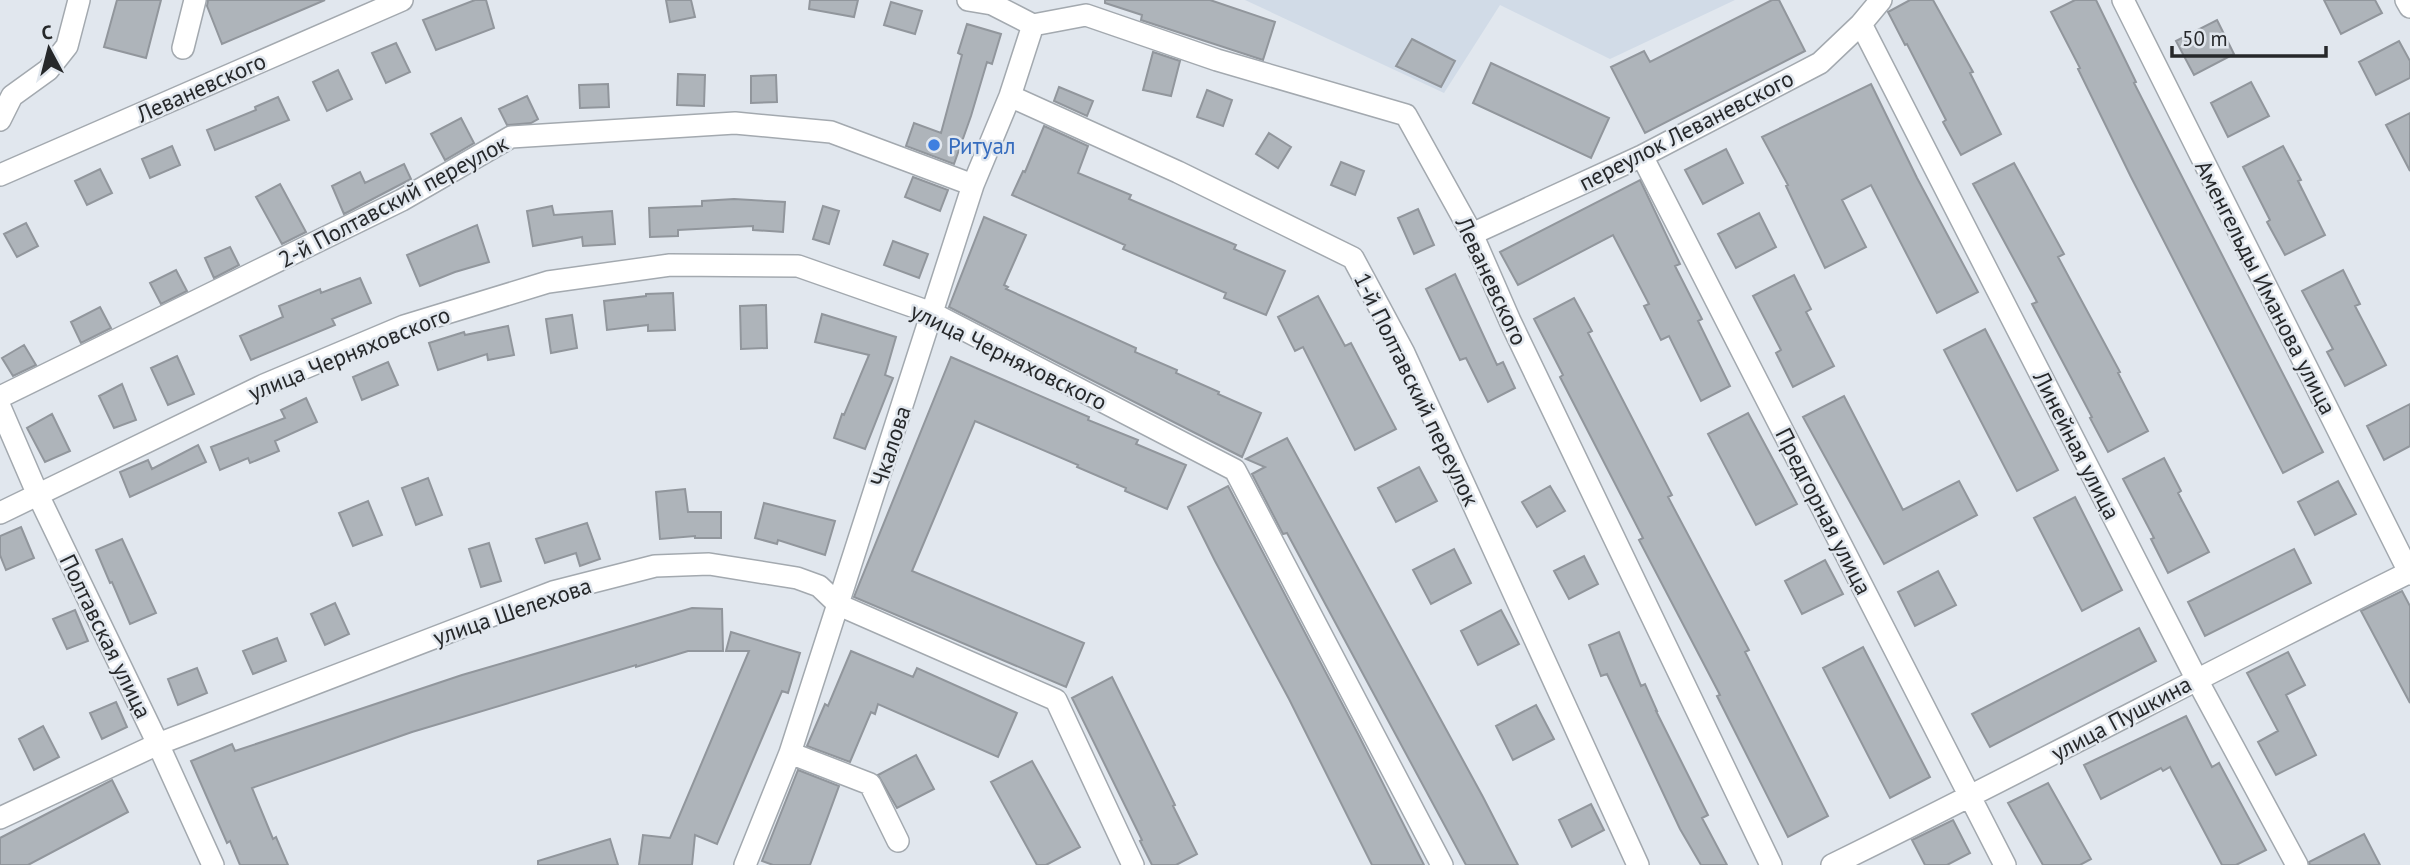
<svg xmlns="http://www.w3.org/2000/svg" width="2410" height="865" font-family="'PT Sans',sans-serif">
  <rect width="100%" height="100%" fill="#e1e7ee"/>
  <path fill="#d1dbe7" d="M1245,0H1735L1610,59L1500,5L1444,93Z"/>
  <path fill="#aeb4ba" stroke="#91969c" stroke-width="2" d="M117,0H161L146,58L104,47Z
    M208,0H325L222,44L207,6Z
    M475,0H486L494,28L436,50L423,20Z
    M666,0H691L695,17L670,22Z
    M810,0H858L854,17L809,9Z
    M1105,0H1210L1275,22L1263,60L1141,20L1142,15L1105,3Z
    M1772,0H1779L1805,51L1645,133L1611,67L1644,51L1650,62Z
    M1910,0H1933L1973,72L1970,73L2001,134L1961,155L1943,122L1946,120L1907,44L1905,45L1888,12Z
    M2075,0H2096L2136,82L2134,83L2323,452L2283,473L2131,177L2078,69L2080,68L2051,12Z
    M2324,0H2375L2382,13L2341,34Z
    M891,2L922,11L915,34L884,25Z
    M2217,20L2234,54L2194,75L2176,41Z
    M967,24L1001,34L992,64L987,62L971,116L954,164L906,146L914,123L941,133L962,55L958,53Z
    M1412,39L1455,61L1441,87L1396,66Z
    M2399,41L2410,61V78L2376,95L2359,62Z
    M396,43L410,72L386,83L372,53Z
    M1153,52L1180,61L1171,96L1143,90Z
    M1491,63L1609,118L1591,158L1473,103Z
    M338,70L352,99L327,111L313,82Z
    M678,74L705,75L704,106L677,105Z
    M776,75L777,102L751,103V76Z
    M2251,82L2269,116L2228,137L2211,103Z
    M608,84L609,107L580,108L579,85Z
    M1871,84L1917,178L1978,292L1937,313L1871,185L1842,200L1866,247L1825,268L1786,186L1788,185L1762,137Z
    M1059,87L1093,101L1087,116L1054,101Z
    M1207,90L1232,100L1223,126L1197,117Z
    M527,96L538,119L531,123L507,125L499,109Z
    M278,97L289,120L215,150L207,130L256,110L255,107Z
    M2410,113V171L2386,125Z
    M461,118L474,143L445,160L431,134Z
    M1044,126L1088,146L1078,173L1131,195L1129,199L1236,245L1234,249L1285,271L1266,315L1224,298L1226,293L1123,249L1125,245L1012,195L1023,171L1025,172Z
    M1269,133L1291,147L1278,168L1256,154Z
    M172,146L180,165L150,178L142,159Z
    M2283,146L2301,180L2298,181L2325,235L2285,255L2267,222L2270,220L2243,167Z
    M1726,149L1743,183L1703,204L1685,170Z
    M1341,162L1364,171L1355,195L1331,185Z
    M2014,163L2064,254L2058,257L2120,372L2118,373L2148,431L2108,452L2090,418L2092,417L2032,304L2037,302L1973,184Z
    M404,164L411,179L344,214L332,186L360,172L365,183Z
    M100,169L112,193L87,205L75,181Z
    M913,177L948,190L940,211L905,197Z
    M1640,180L1680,264L1675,266L1702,319L1698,321L1730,386L1701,401L1669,336L1661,340L1644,306L1649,304L1613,235L1518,285L1500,252Z
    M280,184L306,232L282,244L256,197Z
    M734,199L785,202L783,232L753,230V226L678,230V236L650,237L649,208L702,206V201Z
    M552,206L554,215L612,211L615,244L583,246L582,237L533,246L527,211Z
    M823,206L839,211L829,244L813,239Z
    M1418,209L1434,245L1414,254L1398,218Z
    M1759,213L1776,247L1736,268L1718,234Z
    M984,217L1026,235L1004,285L1008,287L1006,289L1136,348L1135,352L1177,370L1176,373L1219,392L1218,394L1261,413L1242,457L949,307Z
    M26,223L38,246L17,257L4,234Z
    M477,225L489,262L455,272L420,286L407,255Z
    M893,241L928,254L919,278L884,265Z
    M230,247L239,265L214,278L205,258Z
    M176,270L187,291L161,304L150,283Z
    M2343,270L2360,304L2355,306L2386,365L2345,386L2327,352L2333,349L2302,291Z
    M1455,274L1497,365L1503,362L1515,388L1488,402L1466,358L1460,360L1426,289Z
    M1794,275L1811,309L1806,312L1834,366L1793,387L1776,353L1781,350L1753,296Z
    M360,278L371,303L332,319L335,325L251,360L240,336L283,317L279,306L320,289L321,293Z
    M673,293L675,330L648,331V325L607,330L604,301L646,296V294Z
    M1318,296L1345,346L1351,343L1396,429L1355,450L1303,347L1295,351L1278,317Z
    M1574,298L1592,331L1588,333L1672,495L1668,497L1749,650L1745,652L1828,816L1788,837L1717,696L1720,695L1639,540L1643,538L1560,377L1563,375L1534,319Z
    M766,305L767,348L741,349L740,306Z
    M100,307L111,328L81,343L71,322Z
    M822,314L896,337L885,375L893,378L865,449L834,438L842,414L844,415L869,355L815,342Z
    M572,315L577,348L551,353L546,319Z
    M508,326L514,355L488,360L487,354L438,370L429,343L464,332L465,335Z
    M1985,329L2058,470L2017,491L1944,350Z
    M24,345L36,365L13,376L2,358Z
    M177,356L194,394L168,405L151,368Z
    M951,357L1089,417L1088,420L1138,440L1136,444L1186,465L1167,509L1125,491L1126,488L1077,467L1078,465L975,421L912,571L1084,643L1066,687L854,597Z
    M388,362L398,385L362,400L353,377Z
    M122,384L136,420L114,428L99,396Z
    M1844,396L1903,510L1959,481L1977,515L1884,564L1803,417Z
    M306,398L317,422L275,441L279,451L250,463L248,458L220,470L211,447L285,418L281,410Z
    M2410,404V446L2384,460L2367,426Z
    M1748,413L1797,504L1756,525L1708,434Z
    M52,414L70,451L45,462L27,428Z
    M1287,438L1483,797L1518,865H1466L1287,533L1283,534L1252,474L1265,467L1246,459Z
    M198,445L206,462L130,497L120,472L148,460L152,469Z
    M2164,458L2181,491L2178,493L2209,552L2168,573L2151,539L2154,538L2123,479Z
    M1419,467L1437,501L1396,522L1378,488Z
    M428,478L442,515L416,525L402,488Z
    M2338,481L2356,514L2315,535L2298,502Z
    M1228,486L1358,734L1424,865H1372L1289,699L1215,561L1188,507Z
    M1550,486L1565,511L1537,527L1522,502Z
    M685,489L688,512H721V538H695V536L660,539L656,492Z
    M2075,497L2122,590L2082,611L2034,518Z
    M368,501L382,535L353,546L339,513Z
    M764,503L835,521L825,555L778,540L777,544L755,538Z
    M587,523L600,559L580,566L576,553L545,563L536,539Z
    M21,527L34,558L6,570L0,555V536Z
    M122,539L156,613L130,624L112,582L110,583L96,550Z
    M489,543L501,581L481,587L469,549Z
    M1454,549L1471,583L1431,604L1413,570Z
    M2294,549L2311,583L2205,636L2188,602Z
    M1584,556L1598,584L1569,599L1554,571Z
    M1825,560L1843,594L1802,614L1785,581Z
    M1938,571L1956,605L1915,626L1898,592Z
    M2402,591L2410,606V703L2361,611Z
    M335,603L349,634L325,645L311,614Z
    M692,608L722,609L723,651H688L636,667V665L412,732L252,788L273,839L276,837L288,865H240L230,841L227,843L191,761L232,744L235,751L462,675Z
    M75,610L88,641L67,649L53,619Z
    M1501,610L1519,644L1478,665L1461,631Z
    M2139,628L2156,661L1990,747L1972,714Z
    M731,632L800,653L788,693L782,691L717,844L695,835L692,865H639L643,835L670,838L749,651H726Z
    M1619,632L1641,686L1645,684L1657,711H1656L1708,815L1702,818L1727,865H1701L1680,829L1607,674L1601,676L1589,645Z
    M277,638L286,661L253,674L243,651Z
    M1863,647L1930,777L1890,798L1823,668Z
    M851,651L913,677L917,668L1017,713L998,757L878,704L875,714L871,712L850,762L807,746L825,704L828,706Z
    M2288,652L2305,685L2286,695L2316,755L2276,775L2258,742L2278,731L2247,673Z
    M197,668L207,693L178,705L168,679Z
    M1112,677L1175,805L1173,806L1197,854L1176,865H1152L1140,841L1142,840L1072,698Z
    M116,702L127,727L102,739L90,713Z
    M1536,705L1554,739L1513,760L1496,726Z
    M2186,716L2212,767L2219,763L2266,850L2236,865H2222L2170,767L2163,771L2161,768L2101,799L2084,765Z
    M43,726L59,757L34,770L19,739Z
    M916,755L934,789L897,808L878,775Z
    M1032,761L1080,847L1046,865H1037L991,782Z
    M798,770L839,786L810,865H773L762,861Z
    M112,780L128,812L28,865H0V838Z
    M2048,783L2091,859L2080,865H2043L2008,803Z
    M1591,804L1604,830L1572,847L1559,820Z
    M1953,820L1970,853L1947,865H1925L1912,840Z
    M2364,834L2380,865H2310L2309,862Z
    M610,839L618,865H538V861Z"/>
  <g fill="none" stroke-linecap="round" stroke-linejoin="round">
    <g stroke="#a3a9af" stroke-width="24">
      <path id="minor" d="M968,0L992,4L1033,25L1086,15L1217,60L1406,115L1472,234L1510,321L1771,865
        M2123,0L2410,574
        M2406,0L2410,7
        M1861,24L2196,678L2297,865
        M183,48L195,0
        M1010,96L1178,172L1353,258L1404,353L1638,865
        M0,120L12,96L48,70L67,46L79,0
        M1642,156L2005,865
        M0,175L402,0
        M1472,234L1642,156L1820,63L1861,24L1881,0
        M0,397L402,200L511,137L735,123L831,132L973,185
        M0,407L38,495L158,744L213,865
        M0,513L264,385L404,326L548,282L670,265L798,266L932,313L1235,470L1442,865
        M790,753L870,784L898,841
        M0,818L158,744L553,592L655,566L709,564L797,578L819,586L839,605L1056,700L1133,865
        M745,865L790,753L973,185L1010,96L1033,25
        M1832,865C2026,770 2216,668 2410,572"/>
    </g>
    <use href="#minor" stroke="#fff" stroke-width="21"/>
  </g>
  <circle fill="#3f7fe0" stroke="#e1e7ee" stroke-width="2.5" cx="934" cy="145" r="7"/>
  <g text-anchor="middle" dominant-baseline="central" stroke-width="5" stroke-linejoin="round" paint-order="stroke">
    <g font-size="23" fill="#26282a" stroke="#e1e7ee">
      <text transform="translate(201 87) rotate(-24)">Леваневского</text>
      <text transform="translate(1686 130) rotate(-27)">переулок Леваневского</text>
      <text transform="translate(393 201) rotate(-28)">2-й Полтавский переулок</text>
      <text transform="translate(1492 281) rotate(65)">Леваневского</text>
      <text transform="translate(2266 287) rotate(63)">Аменгельды Иманова улица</text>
      <text transform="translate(349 353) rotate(-22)">улица Черняховского</text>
      <text transform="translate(1009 356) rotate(26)">улица Черняховского</text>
      <text transform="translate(1417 389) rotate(64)">1-й Полтавский переулок</text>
      <text transform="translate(2077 445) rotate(63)">Линейная улица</text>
      <text transform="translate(890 446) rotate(-72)">Чкалова</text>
      <text transform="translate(1824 511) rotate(63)">Предгорная улица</text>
      <text transform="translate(512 611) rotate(-19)">улица Шелехова</text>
      <text transform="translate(106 636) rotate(64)">Полтавская улица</text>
      <text transform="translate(2121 718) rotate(-28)">улица Пушкина</text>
    </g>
    <g font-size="23" fill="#366cbe" stroke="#e1e7ee" text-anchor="start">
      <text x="948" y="145">Ритуал</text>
    </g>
  </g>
  <g transform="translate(49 49) rotate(353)" stroke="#e1e7ee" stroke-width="5" paint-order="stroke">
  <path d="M0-5L12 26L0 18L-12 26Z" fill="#26282a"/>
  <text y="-10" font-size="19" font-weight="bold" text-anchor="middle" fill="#26282a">С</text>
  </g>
  <path d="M2172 46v10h154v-10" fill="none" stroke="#26282a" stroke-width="3.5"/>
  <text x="2182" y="46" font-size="21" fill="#26282a" stroke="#e1e7ee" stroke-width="5" paint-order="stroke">50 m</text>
</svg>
